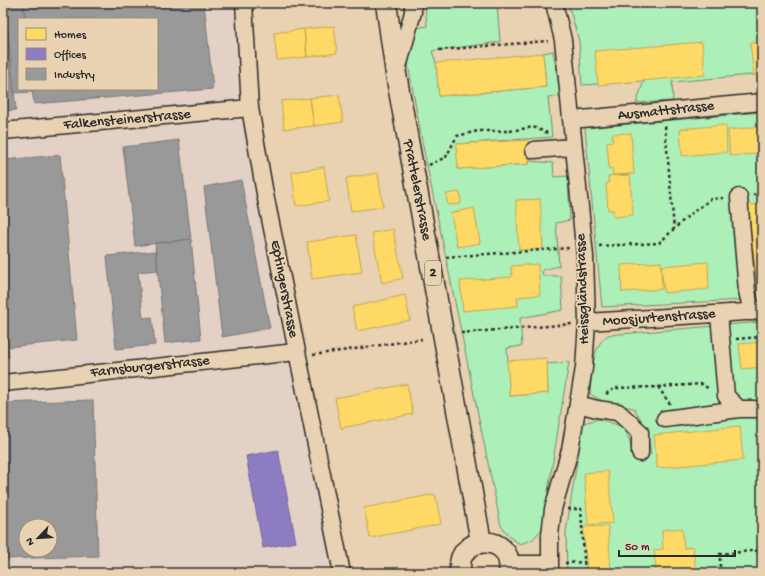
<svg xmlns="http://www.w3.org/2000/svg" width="765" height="576" font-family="'Gochi Hand',sans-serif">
  <rect width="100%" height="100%" fill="#e8d2b1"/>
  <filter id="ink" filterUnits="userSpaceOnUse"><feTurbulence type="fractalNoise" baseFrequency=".025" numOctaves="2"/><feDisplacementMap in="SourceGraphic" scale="8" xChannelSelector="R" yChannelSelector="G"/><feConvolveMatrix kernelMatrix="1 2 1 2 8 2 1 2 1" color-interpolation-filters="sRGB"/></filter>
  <g filter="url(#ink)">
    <path fill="#e4d1c6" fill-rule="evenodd" d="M3,3H244L250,108L342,573H3ZM19,19H157V89H19ZM26,526H50V550H26Z"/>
    <path fill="#adefb8" stroke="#6c8d72" d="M444,3H497L500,42L432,51L436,63L439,96L546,87L543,53L553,51L561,96L548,97L552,137L457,144L458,169L529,164V161L553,163L554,177L568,176L570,220L556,223L559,266L542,270L543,276H561L563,310L520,318L522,346L507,348L510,396L548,393L547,364L569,362L542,529L532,540L520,544L511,538L501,526L423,146L406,53L411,29L427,26L425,5Z
      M568,3H762V74L672,82L673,101H670L636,103L644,81L582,85L579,41Z
      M762,112V286L740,287L742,300L602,307L585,128Z
      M762,322V573H567L566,532L583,423L599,419L624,427L630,442L633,457L651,454L647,430L634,408L606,403L590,394C592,375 591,347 608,335Z"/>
    <path fill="#ffd966" stroke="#bfa554" d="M334,26L337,53L307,57L304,29Z
      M304,29L307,57L277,60L274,33Z
      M702,42L705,75L598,85L595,51Z
      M762,42V75H754L750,43Z
      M543,53L546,87L439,96L436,63Z
      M339,95L343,122L314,126L310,98Z
      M310,98L314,126L284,129L281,101Z
      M726,125L727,152L682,156L680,129Z
      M762,126V153L730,156L728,130Z
      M631,133L634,174L613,175L612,168L609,169L607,142L613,141L612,134Z
      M528,140L529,164L458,169L456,144Z
      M324,167L329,201L296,206L292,172Z
      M378,173L383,207L351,211L346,178Z
      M630,175L633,215L614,217L613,210H608L606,184L609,183L608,176Z
      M460,192L461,204L448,205L446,194Z
      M540,199L543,249L519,250L516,200Z
      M762,204V277L756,278L753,249H750L748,205Z
      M474,208L480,243L457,247L451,213Z
      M393,229L403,278L382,283L372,233Z
      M356,235L362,272L312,279L307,242Z
      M661,262L662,289L622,292L621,265Z
      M708,262L709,289L664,293L661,266Z
      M538,264L540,295L517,297L518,306L463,311L460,281L512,277L511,266Z
      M405,295L410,320L357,331L352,307Z
      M762,342V367L742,369L739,344Z
      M547,358L548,393L510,396L507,361Z
      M407,384L413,414L341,428L335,398Z
      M740,426L743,460L657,468L654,435Z
      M608,471L613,523L588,525L584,473Z
      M435,494L441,524L370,538L364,508Z
      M608,526L611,573H587L583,527Z
      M682,528L684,548L693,547L696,573H656L654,550L663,549L662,530Z"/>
    <path fill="#8e7cc3" stroke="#706495" d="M278,450L296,542L263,548L246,456Z"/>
    <path fill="#999" stroke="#787878" fill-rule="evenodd" d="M3,3H23L25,19H19V89H32L33,92L14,93L6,17L3,18Z
      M23,3H204L213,89L34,104L32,89H157V19H25Z
      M6,17L16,110L3,111V18Z
      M179,140L191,239L135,246L123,147Z
      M60,155L77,340L8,347L3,298V160Z
      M241,180L270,328L222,337L204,187Z
      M191,239L201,339L165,343L155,243Z
      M156,251L158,270L138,272L143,318L152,317L155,345L116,349L107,256Z
      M3,298L9,357L3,358Z
      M93,400L98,556L3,559V403ZM26,526H50V550H26Z"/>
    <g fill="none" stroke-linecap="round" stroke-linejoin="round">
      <g stroke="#2b2b2b" stroke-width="19">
        <path id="minor" d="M244,3L250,108L265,194L342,573
          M397,71L413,12V3
          M571,120L762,102
          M3,131L250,108
          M534,150L573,147
          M739,197L747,291L752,312
          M719,314L726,396L739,409H762
          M587,322L762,311
          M3,383L296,352
          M578,404L597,409L618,412L640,432V453
          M665,419L739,409
          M510,564H549
          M550,573V535L553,509L570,450L584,368L587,322L585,256L563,40L554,3"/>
      </g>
      <g stroke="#2b2b2b" stroke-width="23">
        <path id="major" d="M386,3L396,74L481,542
          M461,573C452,535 515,530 509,573"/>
      </g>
      <path stroke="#2b2b2b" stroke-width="2.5" stroke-dasharray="3 3" stroke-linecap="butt" d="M439,50L548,41
        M665,126L674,229
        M429,165L446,157L457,136L478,131H510L533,127L550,134
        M753,195L762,194
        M599,246L659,243L688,216L711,199L724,198
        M446,257L570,248
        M461,333L573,324
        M736,339L762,337
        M313,355L422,339
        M658,387L702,384L709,389
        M606,394L615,388L658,387L670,404
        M568,509H581L585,573
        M565,563L585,562
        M720,573V554L762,550"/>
      <use href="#minor" stroke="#e8d2b1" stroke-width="16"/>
      <use href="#major" stroke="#e8d2b1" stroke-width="20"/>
    </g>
  </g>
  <g text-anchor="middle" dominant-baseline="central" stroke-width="4" stroke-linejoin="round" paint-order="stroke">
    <rect fill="#e8d2b1" stroke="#645d53" stroke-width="1" x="425" y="261" width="16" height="24" rx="3"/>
    <g font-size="14" font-weight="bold" fill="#2b2b2b">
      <text x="433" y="273">2</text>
    </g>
    <g font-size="15" fill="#2b2b2b" stroke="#e8d2b1">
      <text transform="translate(666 111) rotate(-6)">Ausmattstrasse</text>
      <text transform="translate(127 120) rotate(-5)">Falkensteinerstrasse</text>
      <text transform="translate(417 190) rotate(79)">Prattelerstrasse</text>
      <text transform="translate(284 289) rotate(79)">Eptingerstrasse</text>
      <text transform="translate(583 289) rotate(-92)">Heissgländstrasse</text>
      <text transform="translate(659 318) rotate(-4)">Moosjurtenstrasse</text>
      <text transform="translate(150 367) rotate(-6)">Farnsburgerstrasse</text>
    </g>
  </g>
  <rect width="765" height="576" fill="none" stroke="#e8d2b1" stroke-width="16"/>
  <rect x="8" y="8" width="749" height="560" fill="none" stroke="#2b2b2b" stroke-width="1.5" filter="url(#ink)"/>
  <rect x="18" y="18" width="140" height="72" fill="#e8d2b1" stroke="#9c8f7b"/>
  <rect x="26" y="28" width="20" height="12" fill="#ffd966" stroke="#9c8f7b"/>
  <text x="54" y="38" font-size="12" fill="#2b2b2b">Homes</text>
  <rect x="26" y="48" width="20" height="12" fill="#8e7cc3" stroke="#9c8f7b"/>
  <text x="54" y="58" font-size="12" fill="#2b2b2b">Offices</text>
  <rect x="26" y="68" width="20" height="12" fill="#999999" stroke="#9c8f7b"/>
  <text x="54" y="78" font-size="12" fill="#2b2b2b">Industry</text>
  <g transform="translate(38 538) rotate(245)"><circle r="19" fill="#e8d2b1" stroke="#9c8f7b"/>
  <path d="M0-3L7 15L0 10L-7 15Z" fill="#2b2b2b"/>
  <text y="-6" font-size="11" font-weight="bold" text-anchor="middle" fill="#2b2b2b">N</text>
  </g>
  <path d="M619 550v6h116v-6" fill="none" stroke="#2b2b2b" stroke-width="2"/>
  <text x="625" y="550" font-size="12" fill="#2b2b2b" stroke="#e8d2b1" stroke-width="3" paint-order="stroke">50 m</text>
</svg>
